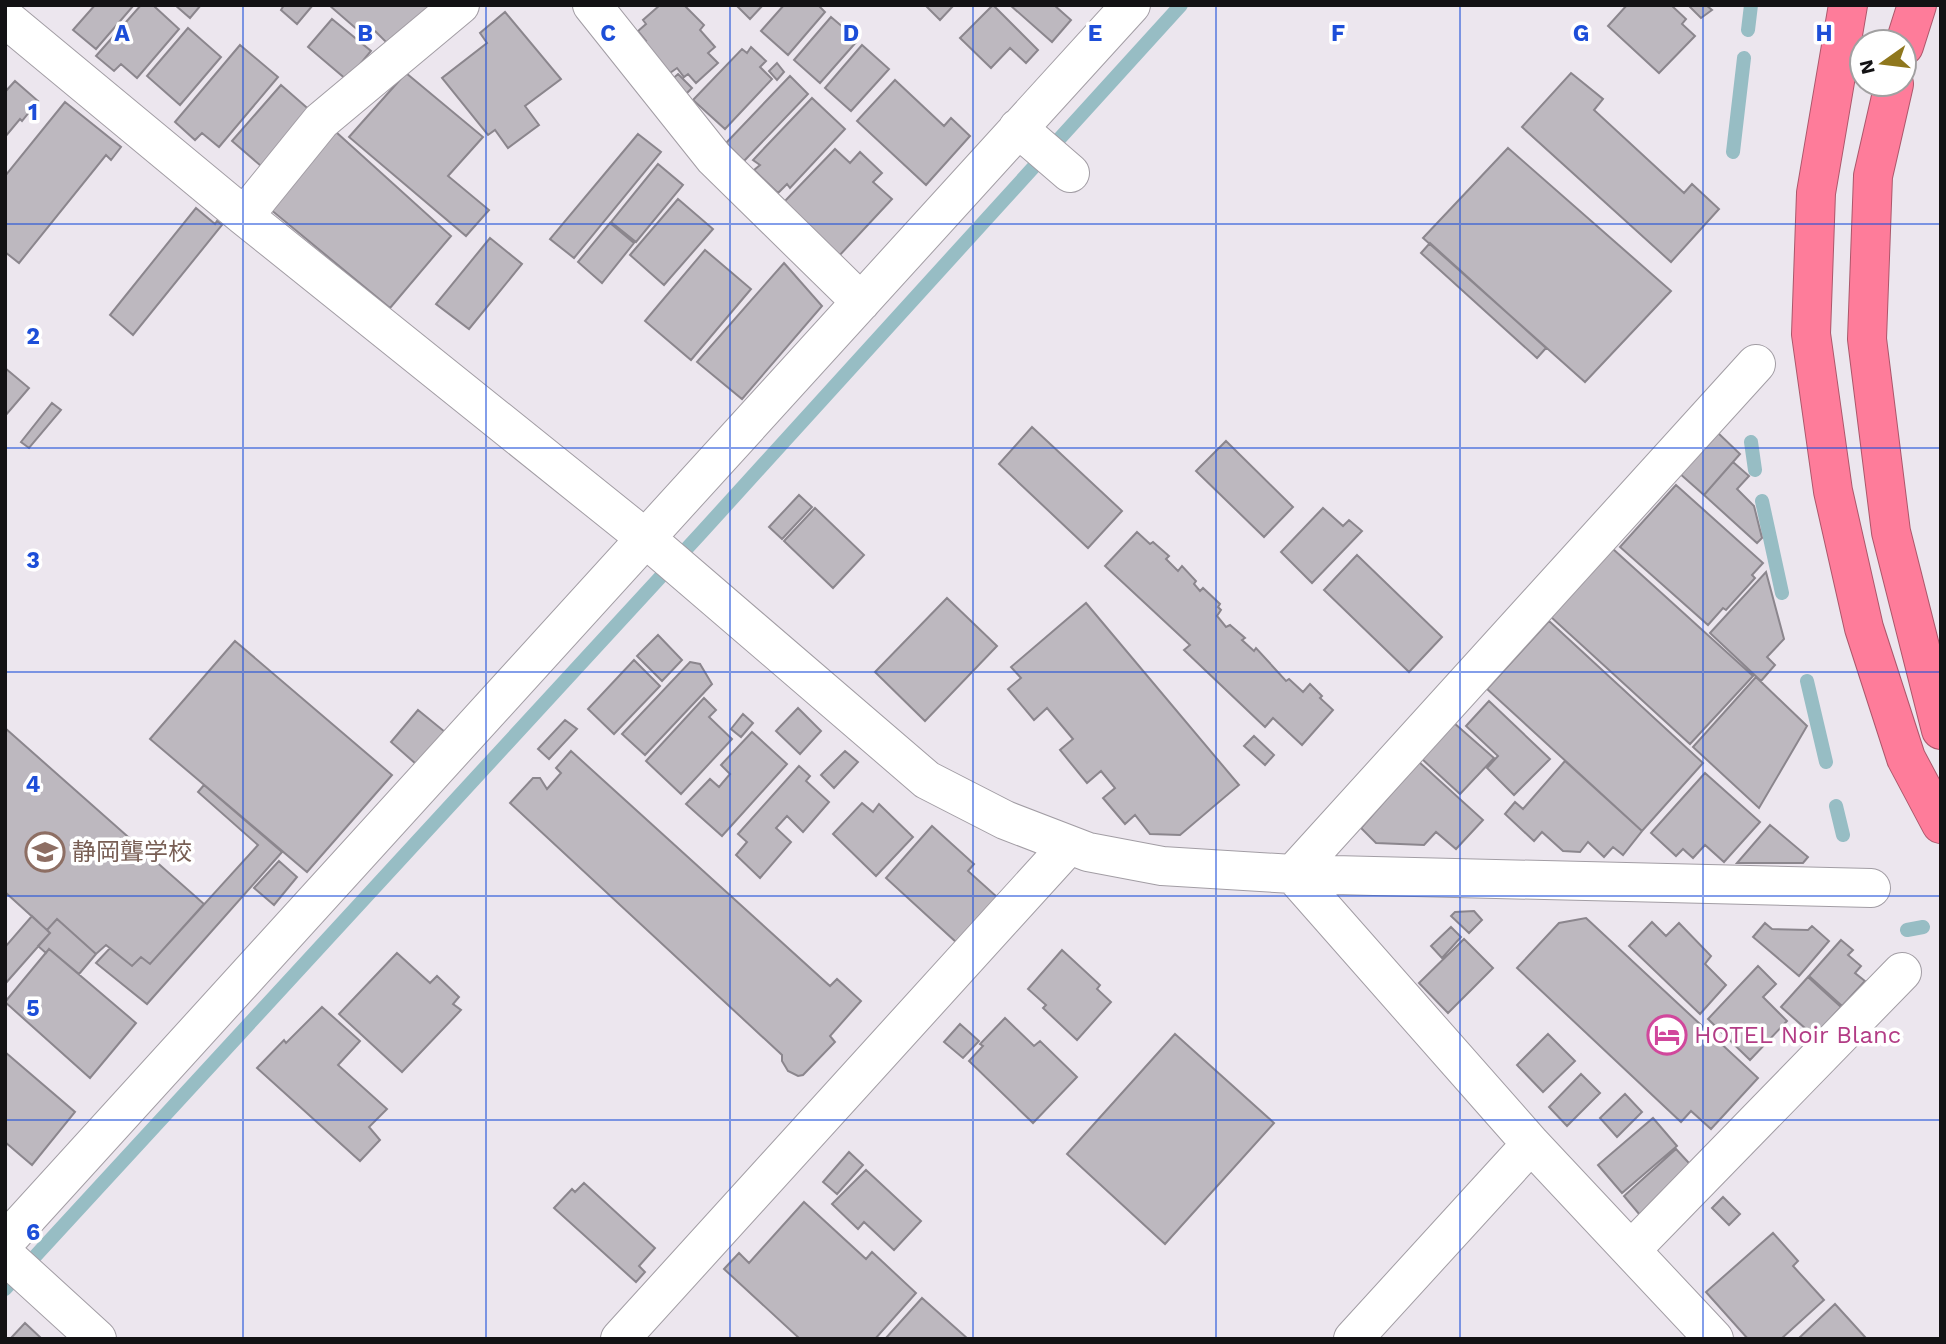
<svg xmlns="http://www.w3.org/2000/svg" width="1946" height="1344" font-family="'Work Sans','Noto Sans JP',sans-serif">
  <rect width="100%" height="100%" fill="#ece6ee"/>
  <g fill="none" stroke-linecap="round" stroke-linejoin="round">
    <path stroke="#97bdc4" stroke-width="14" d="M1748,30L1751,5
      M1733,152L1744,58
      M1751,442L1755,470
      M1762,501L1782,593
      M1807,681L1826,762
      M1836,806L1843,835
      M1907,930L1923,927
      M5,1289L701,533L1181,5"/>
  </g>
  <path fill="#bdb8bf" stroke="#8b868d" stroke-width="2" d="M95,5H134L96,49L73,30Z
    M141,5H156L155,7L179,29L137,78L121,64L114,71L96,56Z
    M175,5H201L190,18Z
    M284,5H313L297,24L281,10Z
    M329,5H436L388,44L368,24L360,32Z
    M660,5H684L704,25L700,30L715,47L708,53L718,63L696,83L688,74L684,77L677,68L670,73L643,44L646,41L638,31L646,24L643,20Z
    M736,5H763L750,19Z
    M784,5H818L825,12L788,55L761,31Z
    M925,5H954L940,20Z
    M993,5L1038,50L1026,63L1010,48L991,68L960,38Z
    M1010,5H1054L1071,20L1052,42Z
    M1627,5H1671L1686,19L1682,24L1695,36L1659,73L1608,26Z
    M1688,5H1706L1712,10L1701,18Z
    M505,12L561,79L525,106L539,125L508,148L495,130L488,135L442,78L487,43L480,33Z
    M831,17L858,40L820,83L794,60Z
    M332,19L371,51L347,80L308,47Z
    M188,28L221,57L180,105L147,76Z
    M240,45L278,77L219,147L202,133L195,140L175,122Z
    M862,45L889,69L851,111L825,88Z
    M751,47L766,61L760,67L772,79L725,129L693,100L742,49L747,53Z
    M777,63L784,72L777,80L769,71Z
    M406,73L483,137L448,176L489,210L466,236L349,137Z
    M1571,73L1603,99L1594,110L1684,193L1692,184L1719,209L1671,262L1522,127Z
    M678,74L692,88L682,98L669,82Z
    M790,76L808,94L744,161L726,143Z
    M895,80L944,126L951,118L970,136L926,185L857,121Z
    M15,81L38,101L22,121L20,119L5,137V92Z
    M281,85L313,113L261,166L232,141Z
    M812,98L845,129L790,188L787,184L778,193L754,170L760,165L753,160Z
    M65,102L121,147L111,160L106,155L19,263L5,252V176Z
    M336,132L451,236L390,308L270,209Z
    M638,134L661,152L574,258L550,239Z
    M1508,148L1671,291L1585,382L1423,238Z
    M835,149L850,163L860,152L882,173L873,182L892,199L838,257L783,203Z
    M658,164L683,185L636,242L611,222Z
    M678,199L713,229L664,285L630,255Z
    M196,208L215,224L217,221L222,225L133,335L110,315Z
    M610,223L634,243L602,283L578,262Z
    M490,238L522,264L469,329L436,304Z
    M1430,243L1546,348L1537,358L1421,253Z
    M705,250L751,289L691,360L645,321Z
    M784,263L822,306L742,399L697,362Z
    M5,368L29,388L5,416Z
    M52,403L61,410L29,448L21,442Z
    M1032,427L1122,511L1088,548L999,464Z
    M1716,431L1740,454L1704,495L1679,473Z
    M1226,441L1293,507L1264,537L1196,471Z
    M1733,462L1749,476L1737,489L1754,506L1762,538L1757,543L1704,495Z
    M1676,485L1763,563L1752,575L1755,578L1726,610L1723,608L1708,625L1620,547Z
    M799,495L812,507L782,539L769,527Z
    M815,508L864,555L833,588L784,541Z
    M1323,508L1343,526L1349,520L1362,531L1312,583L1281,552Z
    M1137,532L1150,544L1153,542L1169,556L1166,559L1178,571L1182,566L1196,581L1194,584L1200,591L1203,588L1220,604L1218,607L1221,610L1217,616L1226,627L1230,625L1245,638L1242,640L1254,651L1256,648L1286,681L1289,679L1303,692L1310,684L1322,696L1320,698L1333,710L1302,745L1273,718L1265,727L1184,650L1190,645L1105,566Z
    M1613,549L1753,676L1690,744L1551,617Z
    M1357,555L1442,637L1409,672L1324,590Z
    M1766,572L1784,639L1767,657L1775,665L1761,681L1710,633Z
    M947,598L997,646L925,721L875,672Z
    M1086,603L1239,785L1180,835L1150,834L1135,815L1125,824L1103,798L1115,788L1101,771L1087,783L1060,750L1073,739L1047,708L1034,720L1008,689L1021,678L1011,667Z
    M1549,621L1703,763L1642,831L1487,689Z
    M658,635L682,660L662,681L637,656Z
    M235,641L392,775L307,872L150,739Z
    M634,660L660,686L614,734L588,709Z
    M690,662L700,664L712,684L645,755L622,734Z
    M1756,677L1807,726L1759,808L1693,747Z
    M704,698L716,710L709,717L732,739L681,794L646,761Z
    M1489,701L1550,759L1514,795L1487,768L1498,756L1466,726Z
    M798,708L821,731L800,754L776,731Z
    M418,710L445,732L416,764L391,742Z
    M743,714L753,723L741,737L731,729Z
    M565,720L577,729L549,759L538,749Z
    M1454,723L1494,758L1460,794L1422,759Z
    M5,728L204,904L150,964L141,957L132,966L106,945L96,954L57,919L47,930L5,892Z
    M752,732L787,764L722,836L686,804L710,779L719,787L730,774L721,765Z
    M1254,736L1274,755L1265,765L1244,746Z
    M571,751L830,986L837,979L861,1001L830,1036L835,1042L803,1075L798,1076L788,1071L782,1061V1055L510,803L533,778H540L547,789L561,773L556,768Z
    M845,751L858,762L834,788L821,775Z
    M1565,761L1642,831L1623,855L1613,847L1604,857L1588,842L1580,852L1563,851L1542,832L1534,841L1505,814L1515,802L1523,809Z
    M1419,762L1483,820L1456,849L1436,832L1424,845L1376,843L1361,828Z
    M799,766L810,776L806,781L829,802L803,832L787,816L776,828L791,842L760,878L736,855L747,842L738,834Z
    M1705,773L1760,822L1724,862L1705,845L1693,858L1683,849L1676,856L1651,833Z
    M204,785L282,852L147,1004L96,963L110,948L132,966L141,957L150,964L258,845L198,792Z
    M862,803L873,812L879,804L913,837L876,876L833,834Z
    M1770,825L1808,857L1803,863H1737Z
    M932,826L974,864L968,871L997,897L956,942L886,878Z
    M279,861L297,877L274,905L254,888Z
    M1474,911L1482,920L1469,933L1451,916L1455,912Z
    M32,916L50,933L5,984V947Z
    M1586,918L1758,1078L1711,1129L1691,1111L1681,1122L1517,968L1559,923Z
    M57,919L96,954L79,974L49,949L46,953L38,946L50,933L47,930Z
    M1652,922L1666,936L1679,923L1711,956L1705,964L1726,985L1700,1014L1629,946Z
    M1765,923L1772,929L1808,930L1812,926L1829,941L1799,976L1753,937Z
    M1451,927L1461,937L1442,958L1431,946Z
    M1464,939L1493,968L1448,1013L1419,983Z
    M1841,940L1853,950L1848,955L1861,966L1855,973L1865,981L1842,1006L1809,976Z
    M49,949L136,1023L90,1078L5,1002Z
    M1062,950L1100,985L1097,989L1111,1002L1077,1040L1043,1008L1046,1005L1028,989Z
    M397,953L430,983L437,976L459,997L453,1004L461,1010L402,1072L339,1014Z
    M1758,966L1776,984L1763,997L1787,1021L1750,1060L1708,1019Z
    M1808,977L1841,1007L1814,1036L1781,1007Z
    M322,1007L360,1041L338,1065L387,1109L369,1127L380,1140L360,1161L257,1068L284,1040L286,1043Z
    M1005,1018L1034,1046L1040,1041L1077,1077L1033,1123L969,1061L983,1046L980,1044Z
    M960,1024L979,1041L963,1058L944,1042Z
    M1175,1034L1274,1123L1165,1244L1067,1154Z
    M1548,1034L1575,1061L1543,1092L1517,1065Z
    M5,1052L75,1112L32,1165L5,1142Z
    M1581,1074L1600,1093L1567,1126L1549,1107Z
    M1625,1094L1642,1112L1617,1137L1600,1118Z
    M1653,1118L1677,1146L1622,1193L1598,1165Z
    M1676,1149L1699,1174L1645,1221L1624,1196Z
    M849,1152L863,1165L837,1194L823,1182Z
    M866,1170L921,1221L894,1250L864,1222L858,1229L832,1204Z
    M584,1183L655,1248L639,1266L645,1272L636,1282L554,1208L572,1189L575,1192Z
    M1723,1197L1740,1214L1729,1225L1712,1208Z
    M804,1202L866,1259L872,1252L916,1293L875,1339H800L724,1269L739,1253L749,1263Z
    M1773,1233L1798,1261L1793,1266L1824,1300L1781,1339H1748L1706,1292Z
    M922,1298L968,1339H885Z
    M1835,1304L1865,1337L1863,1339H1798Z
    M25,1323L42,1339H10Z"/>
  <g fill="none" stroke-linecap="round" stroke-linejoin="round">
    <g stroke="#a29da4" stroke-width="40">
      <path id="minor" d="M592,5L714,158L861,302
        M5,18L244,216L650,542L927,780L1005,820L1088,852L1162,866L1293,874L1871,888
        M1018,128L1070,173
        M244,216L321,121L460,5
        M5,1242L1131,5
        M1631,1250L1902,972
        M5,1255L97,1339
        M620,1339L1069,845
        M1353,1339L1531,1144
        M1714,1339L1531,1144L1293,874L1756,364"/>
    </g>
    <g stroke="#ac576b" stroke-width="40">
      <path id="motorway" d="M1848,5L1816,193L1811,334L1833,491L1864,628L1906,758L1941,824
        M1904,46L1917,5
        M1894,84L1873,176L1867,339L1891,532L1941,730"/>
    </g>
    <use href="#minor" stroke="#fff" stroke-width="38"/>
    <use href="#motorway" stroke="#fe7c9a" stroke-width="38"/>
  </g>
  <path fill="none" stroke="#1d4ed8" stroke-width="2" stroke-opacity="0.55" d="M243,5V1339M486,5V1339M730,5V1339M973,5V1339M1216,5V1339M1460,5V1339M1703,5V1339M5,224H1941M5,448H1941M5,672H1941M5,896H1941M5,1120H1941"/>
  <defs>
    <g id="school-ring" transform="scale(2.0125)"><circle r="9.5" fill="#fff" stroke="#8d6e63" stroke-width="1.5"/><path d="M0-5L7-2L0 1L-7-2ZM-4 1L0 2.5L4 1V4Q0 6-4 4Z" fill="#8d6e63"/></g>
    <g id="hotel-ring" transform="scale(2.0125)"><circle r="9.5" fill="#fff" stroke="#d1479c" stroke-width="1.5"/><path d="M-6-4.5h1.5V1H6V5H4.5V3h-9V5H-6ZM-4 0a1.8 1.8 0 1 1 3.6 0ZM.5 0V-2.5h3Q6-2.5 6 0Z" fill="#d1479c"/></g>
  </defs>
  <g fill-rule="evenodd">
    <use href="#school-ring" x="45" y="852"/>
    <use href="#hotel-ring" x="1667" y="1035"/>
  </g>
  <g text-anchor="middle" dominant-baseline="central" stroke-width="7" stroke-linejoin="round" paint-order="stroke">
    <g font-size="24" fill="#785e54" stroke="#fff" text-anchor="start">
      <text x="72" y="852">静岡聾学校</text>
    </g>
    <g font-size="24" fill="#b23c85" stroke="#fff" text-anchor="start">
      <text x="1694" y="1035">HOTEL Noir Blanc</text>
    </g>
  </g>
  <g font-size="23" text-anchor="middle" font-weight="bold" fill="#1d4ed8" stroke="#fff" stroke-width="7" stroke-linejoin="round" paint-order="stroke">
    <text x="122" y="41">A</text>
    <text x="365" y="41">B</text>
    <text x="608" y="41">C</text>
    <text x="851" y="41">D</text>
    <text x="1095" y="41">E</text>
    <text x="1338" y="41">F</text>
    <text x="1581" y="41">G</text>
    <text x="1824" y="41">H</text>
    <text x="33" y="120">1</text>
    <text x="33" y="344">2</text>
    <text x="33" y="568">3</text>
    <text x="33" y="792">4</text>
    <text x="33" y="1016">5</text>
    <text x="33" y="1240">6</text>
  </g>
  <rect width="1946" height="1344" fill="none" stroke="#131214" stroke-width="14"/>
  <g transform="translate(1883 63) rotate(256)"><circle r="33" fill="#ffffff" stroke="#a1a0a1" stroke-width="2"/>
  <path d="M0-5L12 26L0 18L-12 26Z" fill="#8f771d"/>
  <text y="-10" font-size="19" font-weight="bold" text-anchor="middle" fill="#131214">N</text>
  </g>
</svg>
